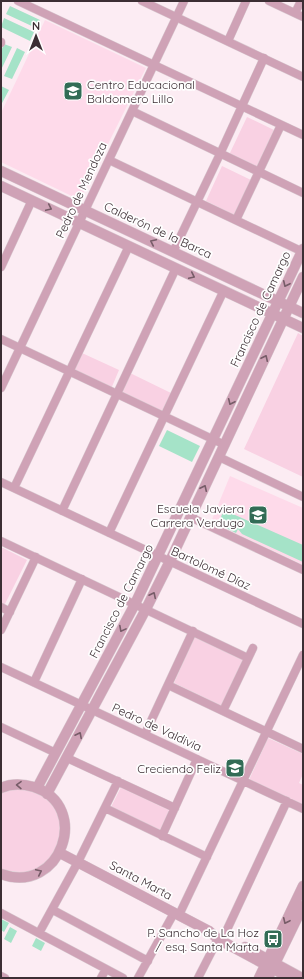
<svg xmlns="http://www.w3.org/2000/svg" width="304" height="979" font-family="Quicksand,sans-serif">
  <rect width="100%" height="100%" fill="#fcecf3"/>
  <path fill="#fedaea" d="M45,20L146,68L80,200L1,162V113Z
    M230,476L303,508V565L211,522Z"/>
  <path fill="#f9d1e3" d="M247,117L274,130L256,168L229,155Z
    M222,166L251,180L234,215L206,201Z
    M298,333L303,336V477L244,449Z
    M82,353L119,370L111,389L73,372Z
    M130,373L171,393L162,411L121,392Z
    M1,547L27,560L4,606L1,605Z
    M194,637L244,660L222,706L174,683Z
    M268,738L303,754V774L299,783L303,785V805L249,780Z
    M121,787L170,810L160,830L111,807Z
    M13,788L36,791L54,805L63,827L55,856L29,873L1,870V792Z"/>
  <path fill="#a5e3c8" d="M10,6L40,20L36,28L6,14Z
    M4,18L34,32L30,41L1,27Z
    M4,44L12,47L1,70V51Z
    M17,48L25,52L12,79L4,76Z
    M1,86L9,90L1,105Z
    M167,430L200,446L192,462L159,446Z
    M226,511L303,545V562L242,534L238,529L236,533L224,527L225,523L221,520V517L223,512Z
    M1,919L9,923L4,932L1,930Z
    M10,927L17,931L11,943L4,939Z
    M36,938L45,943L41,951L32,946Z"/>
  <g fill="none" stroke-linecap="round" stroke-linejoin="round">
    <g stroke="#d9cad1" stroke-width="9">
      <path id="minor" d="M18,1L303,135
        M142,1L303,77
        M269,1L303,17
        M295,13L301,1
        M228,41L246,1
        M1,42V43
        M132,111L303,193
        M109,160L303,252
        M236,220L281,125
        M173,252L220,154L264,58
        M1,267L32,200
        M1,339L225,445
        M1,388L184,1
        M219,457L303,497
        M1,482L303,624
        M14,488L129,246
        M62,511L176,268
        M190,517L303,570
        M109,533L224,290
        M1,541L248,658
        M1,607L10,612
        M1,630L36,557
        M1,667L303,809
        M34,682L82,579
        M168,685L303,749
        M223,711L253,648
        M1,727L56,753
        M145,734L193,631
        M67,758L175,808
        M105,808L207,857
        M162,836L197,759
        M53,910L148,961
        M1,913L123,978
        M179,915L303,655
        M39,933L78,862L118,781
        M224,936L287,801
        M1,976L5,978
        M101,978L106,969
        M138,978L174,913
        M198,978L218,939"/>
    </g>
    <g stroke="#d9cad1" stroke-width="11">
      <path id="tertiary" d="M1,171L303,313
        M1,186L303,328
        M1,788C12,783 23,784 34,787C92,806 61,896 1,874
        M37,788L135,604L303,249
        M47,794L146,609L170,561L303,277
        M60,853L209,931L218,939L290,978
        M245,947L302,978
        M259,978L303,886
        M268,978L303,906"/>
    </g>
    <use href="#minor" stroke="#cfa2b6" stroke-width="8"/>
    <use href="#tertiary" stroke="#cfa2b6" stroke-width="10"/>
  </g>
  <defs><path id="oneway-chevron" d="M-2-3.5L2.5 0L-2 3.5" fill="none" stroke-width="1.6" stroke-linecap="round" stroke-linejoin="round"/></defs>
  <g stroke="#775c68">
    <use href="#oneway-chevron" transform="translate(49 208) rotate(25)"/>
    <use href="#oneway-chevron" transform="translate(153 242) rotate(-155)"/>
    <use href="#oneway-chevron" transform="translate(192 276) rotate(25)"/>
    <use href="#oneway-chevron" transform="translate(286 284) rotate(115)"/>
    <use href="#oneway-chevron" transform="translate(265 358) rotate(-65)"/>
    <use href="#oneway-chevron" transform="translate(231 402) rotate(115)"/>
    <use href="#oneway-chevron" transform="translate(204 488) rotate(-65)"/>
    <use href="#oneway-chevron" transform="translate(153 595) rotate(-64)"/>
    <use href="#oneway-chevron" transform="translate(122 629) rotate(118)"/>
    <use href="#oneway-chevron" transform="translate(79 735) rotate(-63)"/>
    <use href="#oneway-chevron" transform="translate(19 785) rotate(-179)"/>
    <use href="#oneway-chevron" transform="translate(39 872) rotate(-25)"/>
    <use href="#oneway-chevron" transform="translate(286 921) rotate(115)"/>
  </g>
  <defs>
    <g id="school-square" transform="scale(1)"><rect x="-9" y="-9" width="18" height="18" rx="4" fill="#326c56" stroke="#fefefe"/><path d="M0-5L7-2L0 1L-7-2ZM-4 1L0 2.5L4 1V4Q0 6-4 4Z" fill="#fff"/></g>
    <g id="bus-square" transform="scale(1)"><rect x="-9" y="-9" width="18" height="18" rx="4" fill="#326c56" stroke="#fefefe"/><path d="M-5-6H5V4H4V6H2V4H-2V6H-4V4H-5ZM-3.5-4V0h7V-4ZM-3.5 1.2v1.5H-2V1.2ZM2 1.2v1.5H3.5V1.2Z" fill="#fff"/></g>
  </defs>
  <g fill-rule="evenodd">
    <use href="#school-square" x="73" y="91"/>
    <use href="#school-square" x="258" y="515"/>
    <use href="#school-square" x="235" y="768"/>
    <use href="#bus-square" x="273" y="939"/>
  </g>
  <g text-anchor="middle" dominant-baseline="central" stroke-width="3.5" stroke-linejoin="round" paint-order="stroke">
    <g font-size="12" fill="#3c2e34" stroke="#fefefe" text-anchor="end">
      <text x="87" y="84" text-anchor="start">Centro Educacional<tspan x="87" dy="14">Baldomero Lillo</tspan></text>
      <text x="244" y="508">Escuela Javiera<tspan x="244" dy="14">Carrera Verdugo</tspan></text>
      <text x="221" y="768">Creciendo Feliz</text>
      <text x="259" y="932">P. Sancho de La Hoz<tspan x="259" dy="14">/ esq. Santa Marta</tspan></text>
    </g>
    <g font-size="12" fill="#3c2e34" stroke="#fefefe">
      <text transform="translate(81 190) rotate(-65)">Pedro de Mendoza</text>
      <text transform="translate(158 230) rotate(25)">Calderón de la Barca</text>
      <text transform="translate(260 309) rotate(-65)">Francisco de Camargo</text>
      <text transform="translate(211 568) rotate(25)">Bartolomé Díaz</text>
      <text transform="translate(121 601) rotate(-63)">Francisco de Camargo</text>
      <text transform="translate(157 727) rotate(25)">Pedro de Valdivia</text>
      <text transform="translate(141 880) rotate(28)">Santa Marta</text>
    </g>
  </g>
  <rect width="304" height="979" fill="none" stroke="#3c2e34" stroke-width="4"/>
  <g transform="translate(36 36)" stroke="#fefefe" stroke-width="3" paint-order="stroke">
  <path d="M0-3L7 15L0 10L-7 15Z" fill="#3c2e34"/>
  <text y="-6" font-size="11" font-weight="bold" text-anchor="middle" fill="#3c2e34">N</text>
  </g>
</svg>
